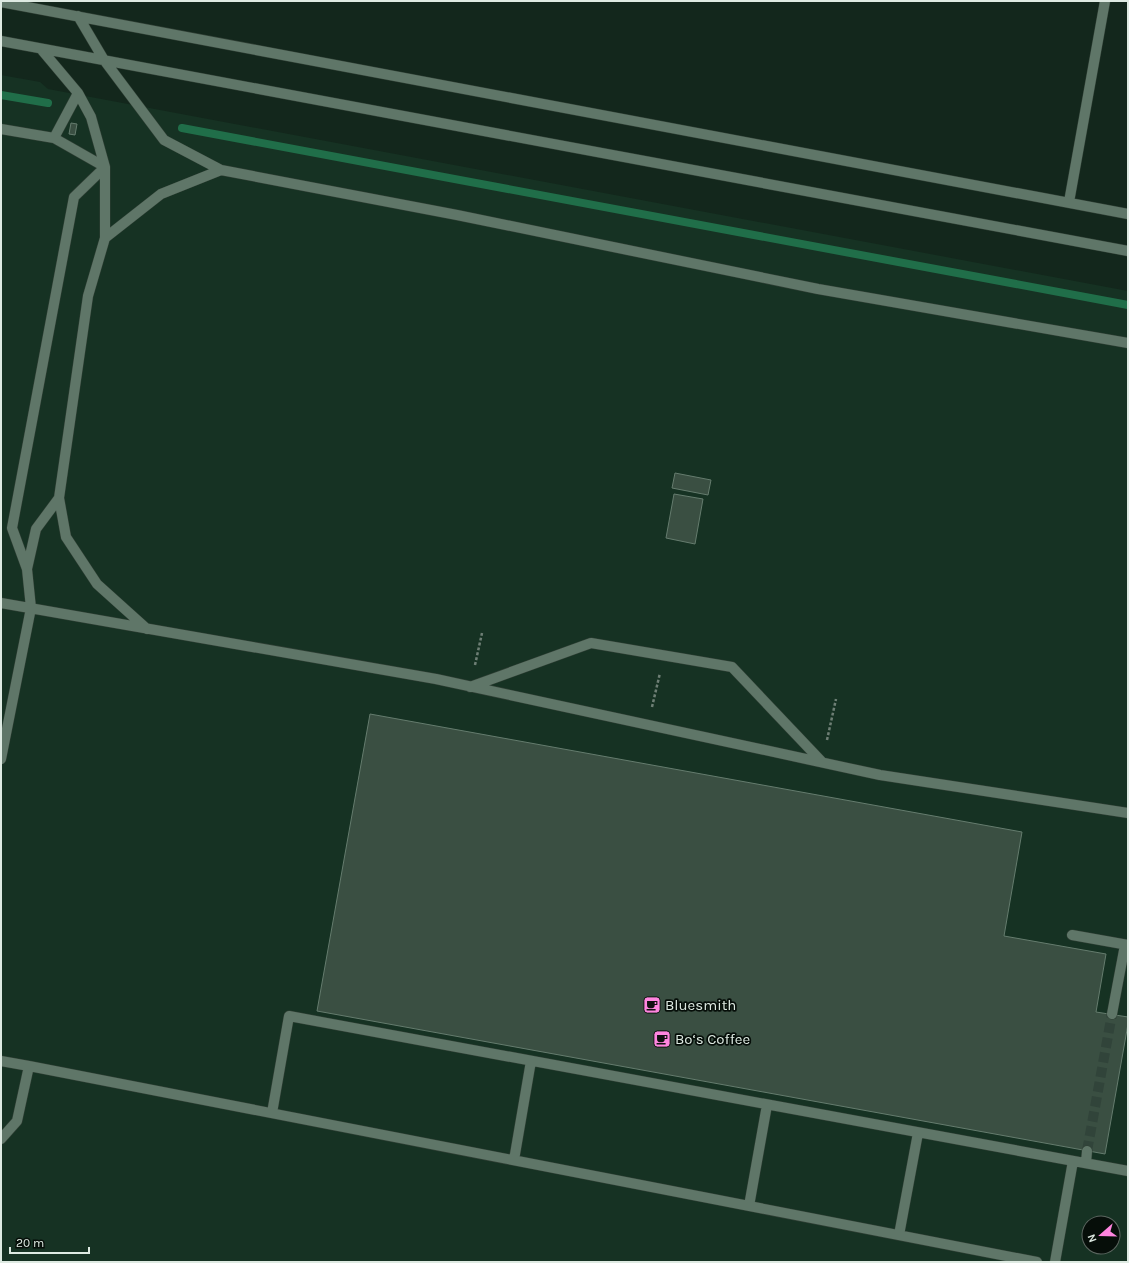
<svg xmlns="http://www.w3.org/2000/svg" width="1129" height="1263" font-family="Karla,sans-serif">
  <rect width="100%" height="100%" fill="#13271c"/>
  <path fill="#163223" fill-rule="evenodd" d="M1,75L40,82L48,89L1128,291V1262H1ZM1089,1223H1113V1247H1089Z"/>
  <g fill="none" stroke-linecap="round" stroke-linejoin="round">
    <path stroke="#206e49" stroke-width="8" d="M1,95L48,103
      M182,128L1128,305"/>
  </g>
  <path fill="#3a4f42" stroke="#657c6e" d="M71,123L77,124L75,135L69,134Z
    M675,473L711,480L708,495L672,488Z
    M674,494L703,499L695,544L666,538Z
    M370,714L1022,832L1004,936L1106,954L1096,1012L1128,1017V1024L1105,1154L317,1011Z"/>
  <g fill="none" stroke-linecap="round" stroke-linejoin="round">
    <path stroke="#31443a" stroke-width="10" stroke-dasharray="10 5" stroke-linecap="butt" d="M1087,1151L1112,1014"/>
    <g stroke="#314036" stroke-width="11">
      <path id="minor" d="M1,2L1128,214
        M78,16L104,60L164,140L221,170L457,215L818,289L1128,343
        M1,41L1128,251
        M41,49L78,93L91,117L105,167V238L88,296L59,498L66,537L97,584L147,629
        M1,129L54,138L105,167L74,197L12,528L27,569
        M54,138L78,93
        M1069,202L1105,1
        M105,238L161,194L221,170
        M1,603L436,679L880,775L1128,813
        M470,687L591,643L732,667L822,762
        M1,759L31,608L27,569L36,529L59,498
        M1072,935L1128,945
        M1112,1014L1125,945
        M1,1061L29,1066L1037,1262
        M272,1113L289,1016L1128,1171
        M1,1139L17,1121L29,1066
        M514,1160L531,1061
        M1086,1163L1087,1151
        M749,1206L767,1105
        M899,1235L918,1133
        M1055,1262L1073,1161"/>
    </g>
    <path stroke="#6e7f75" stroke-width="2.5" stroke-dasharray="3 2" stroke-linecap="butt" d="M475,665L482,633
      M652,707L660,673
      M827,740L836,699"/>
    <use href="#minor" stroke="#5f7668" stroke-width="10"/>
  </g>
  <defs>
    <g id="cafe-square" transform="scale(0.9)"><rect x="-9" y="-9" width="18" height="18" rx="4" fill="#ff85df" stroke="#060e09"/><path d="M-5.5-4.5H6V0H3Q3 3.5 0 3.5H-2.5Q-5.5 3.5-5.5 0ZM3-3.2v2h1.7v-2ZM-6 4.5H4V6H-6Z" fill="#111"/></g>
  </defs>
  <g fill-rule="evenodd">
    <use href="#cafe-square" x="652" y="1005"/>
    <use href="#cafe-square" x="662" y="1039"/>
  </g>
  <g text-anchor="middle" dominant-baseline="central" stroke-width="3.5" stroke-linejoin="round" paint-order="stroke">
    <g font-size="15" fill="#deeae2" stroke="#060e09" text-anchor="start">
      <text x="665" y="1005">Bluesmith</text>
      <text x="675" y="1039">Bo‘s Coffee</text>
    </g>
  </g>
  <rect width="1129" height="1263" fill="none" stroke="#deeae2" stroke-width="4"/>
  <g transform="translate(1101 1235) rotate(250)"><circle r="19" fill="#060e09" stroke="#5c6660"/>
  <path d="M0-3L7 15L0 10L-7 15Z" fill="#ff85df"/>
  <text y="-6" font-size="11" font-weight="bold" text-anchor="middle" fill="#deeae2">N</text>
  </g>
  <path d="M10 1247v6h79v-6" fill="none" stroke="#deeae2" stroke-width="2"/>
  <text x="16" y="1247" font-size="12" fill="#deeae2" stroke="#060e09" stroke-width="3" paint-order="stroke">20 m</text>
</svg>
